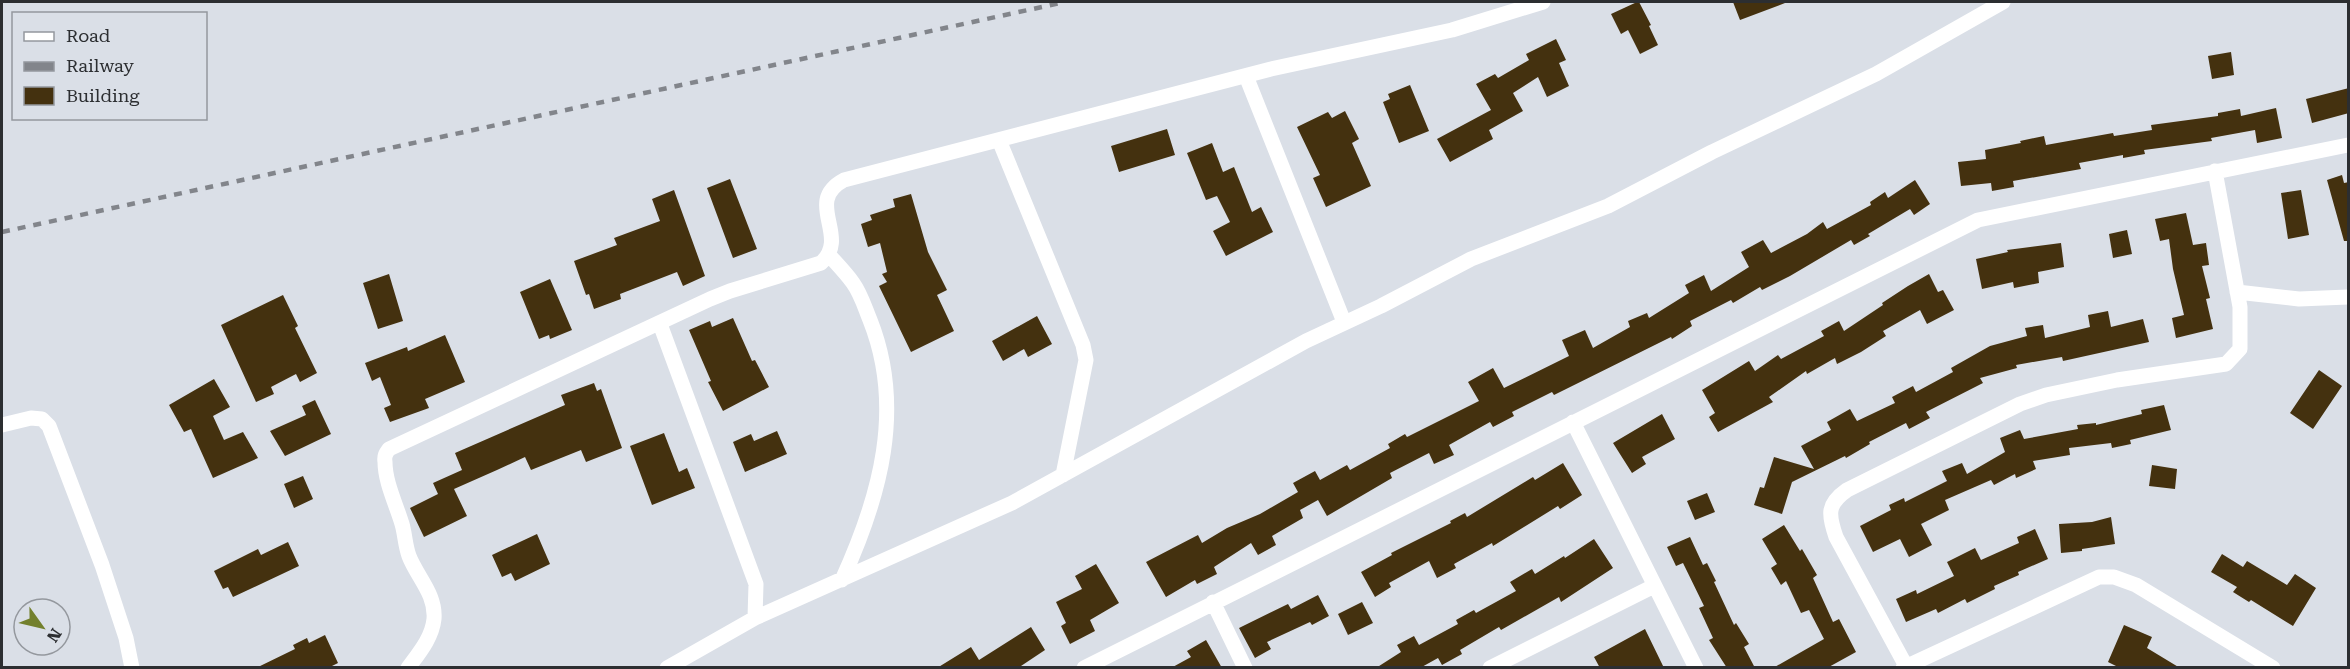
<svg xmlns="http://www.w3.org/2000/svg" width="2350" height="669" font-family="'Roboto Serif',serif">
  <rect width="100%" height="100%" fill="#dadfe7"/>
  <path fill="#44310f" d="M1637,2H1639L1651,25L1649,26L1658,45L1640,54L1628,30L1621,34L1611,14Z
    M1733,2H1785V3L1740,20Z
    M1556,39L1566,60L1559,63L1569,86L1547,97L1538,77L1513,93L1523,111L1489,130L1493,139L1450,162L1437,139L1491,110L1476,84L1495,74L1498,78L1529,60L1526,54Z
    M2231,52L2234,75L2212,79L2208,56Z
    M1410,85L1429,131L1399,143L1383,102L1390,99L1388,94Z
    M2349,88V113L2312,123L2306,99Z
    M2276,108L2282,138L2257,143L2255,130L2211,138L2212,141L2144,150L2145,154L2123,158V155L2079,163L2081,169L2013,181L2014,187L1992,191L1991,183L1961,186L1958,162L1986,159L1985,150L2021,143L2020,141L2044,136L2046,145L2113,133L2114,136L2152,130L2151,125L2218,116V113L2240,109L2241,116Z
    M1345,111L1359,139L1352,143L1371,186L1326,207L1313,178L1320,175L1297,127L1328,112L1332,118Z
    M1167,129L1175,155L1119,172L1111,146Z
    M1212,143L1223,172L1234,167L1252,212L1261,207L1273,232L1226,256L1213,231L1230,222L1217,196L1206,200L1187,153Z
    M2342,175L2344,183L2349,182V241H2344L2327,180Z
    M730,179L757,249L733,258L707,188Z
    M1915,180L1930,204L1914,215L1910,209L1868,234L1870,236L1854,245L1851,240L1790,276L1762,290L1760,287L1733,303L1731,300L1690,321L1692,326L1672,339L1671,337L1554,395L1552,392L1512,412L1514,416L1493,427L1490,422L1449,445L1454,455L1434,464L1429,453L1390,473L1392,478L1327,516L1318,500L1300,510L1303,518L1272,536L1276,545L1258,555L1251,543L1214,567L1217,574L1197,584L1195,580L1166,597L1146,562L1198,535L1202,543L1227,528L1260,514L1298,492L1293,483L1315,471L1320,480L1347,465L1350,470L1390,448L1388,444L1405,434L1407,437L1479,401L1468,382L1493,368L1504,388L1569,356L1562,340L1585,330L1593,348L1630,327L1628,321L1647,313L1649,318L1689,293L1685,285L1704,275L1711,291L1749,267L1741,252L1763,240L1771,253L1807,234L1823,222L1827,229L1871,205L1870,202L1885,192L1888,198Z
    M674,190L705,276L683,286L677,272L620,294L621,299L594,309L589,294L586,295L574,261L617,245L614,238L660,221L652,199Z
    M2301,190L2309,235L2288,239L2281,193Z
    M911,194L928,252L947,290L937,295L954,331L911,352L879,286L887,282L882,274L887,272L880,243L868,247L861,224L872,220L870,215L895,207L893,199Z
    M2186,213L2193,245L2206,243L2209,265L2202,266L2210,298L2206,299L2213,329L2176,338L2172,318L2184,315L2173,269L2169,239L2160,241L2155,219Z
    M2127,230L2132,254L2113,258L2109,234Z
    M2061,243L2064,267L2038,272L2039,283L2014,288L2013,282L1982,289L1976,259L2008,252L2007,250Z
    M389,274L403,321L378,329L363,283Z
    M1929,274L1938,292L1943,290L1954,310L1927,324L1920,310L1883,331L1886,336L1861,352L1837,364L1835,358L1807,374L1806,371L1769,397L1773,402L1718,432L1709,417L1715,413L1702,390L1749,361L1755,371L1778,355L1781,359L1824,336L1821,331L1839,321L1844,331L1883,305L1882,303L1908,286Z
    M550,279L572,330L550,339L549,335L539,339L520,292Z
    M283,295L298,326L295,328L317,373L300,382L296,374L271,387L274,394L256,402L221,325Z
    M2108,311L2111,327L2143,319L2149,342L2063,361L2062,357L2016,365L2017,368L1980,378L1983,383L1926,412L1930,418L1909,429L1906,423L1869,442L1870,444L1846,458L1845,456L1792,482L1782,514L1754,505L1760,487L1764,488L1774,457L1814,469L1801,446L1831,430L1827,422L1850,409L1857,421L1895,403L1892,397L1913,386L1916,392L1953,372L1951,368L1990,346L2027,336L2025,328L2043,325L2045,338L2090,327L2088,315Z
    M1037,316L1052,344L1028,357L1024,349L1003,361L992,341Z
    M733,318L752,361L755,360L769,387L723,411L708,382L711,381L689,330L710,321L712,327Z
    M445,335L465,382L425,399L429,408L390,422L384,408L391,405L380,377L372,381L365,363L407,347L408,351Z
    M2319,370L2342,386L2313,429L2290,413Z
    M214,379L230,407L213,416L224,440L243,432L258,458L213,478L191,429L184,432L169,405Z
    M594,383L597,391L601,389L622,448L586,462L581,450L531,470L525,457L497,470L454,489L467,516L424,537L410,508L438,494L433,483L462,470L455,453L565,405L561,395Z
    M315,400L331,434L285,456L270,431L306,415L302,406Z
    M2164,405L2171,430L2130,440L2131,444L2112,448L2111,443L2069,448L2070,455L2033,461L2036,469L2016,478L2015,474L1994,485L1991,480L1945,500L1949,510L1921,524L1932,545L1909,557L1900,539L1873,552L1860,526L1891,510L1889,505L1904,498L1905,502L1947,481L1942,471L1962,463L1967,474L2005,452L2000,438L2020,430L2024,439L2078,429L2077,425L2096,423V425L2142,414L2141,410Z
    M1662,414L1675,439L1642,457L1646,464L1632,473L1613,443Z
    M777,431L787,454L745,472L733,442L751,434L754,441Z
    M664,433L679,472L687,468L695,488L652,505L630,446Z
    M1563,463L1582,495L1560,509L1558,506L1493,546L1492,543L1454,564L1456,568L1437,578L1429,561L1389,583L1391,587L1375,597L1361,572L1392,555L1391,553L1451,523L1450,521L1465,513L1467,517L1533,477L1535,480Z
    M2152,465L2177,469L2175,489L2149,486Z
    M303,476L313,499L294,508L284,484Z
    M1707,493L1715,512L1695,520L1687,501Z
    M2111,517L2115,544L2082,549V551L2061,553L2059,524L2092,522Z
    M1784,525L1800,551L1802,549L1817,575L1813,578L1833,622L1839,619L1856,652L1827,668H1773L1824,639L1809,610L1801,613L1786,581L1781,585L1771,568L1777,564L1762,539Z
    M2035,529L2048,559L2018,572L2019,575L1994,586L1995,589L1967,603L1965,599L1938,613L1936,609L1906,622L1896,599L1916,590L1917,594L1954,576L1947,562L1975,548L1981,560L2019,543L2017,537Z
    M537,534L550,564L515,581L511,573L502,577L492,555Z
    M1690,537L1703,565L1707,563L1716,581L1714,582L1734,625L1736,623L1749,644L1744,647L1755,668H1727L1709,640L1713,638L1699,608L1704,606L1683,563L1676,566L1667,547Z
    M1594,539L1613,568L1561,602L1559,597L1501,630L1499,627L1460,650L1462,654L1442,665L1438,658L1420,668H1376L1401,652L1397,645L1414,636L1419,645L1458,624L1456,620L1474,610L1476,613L1516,591L1510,582L1532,569L1535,574L1564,556L1565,558Z
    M288,542L299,566L233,597L228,587L223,589L214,571L258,549L261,555Z
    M2222,554L2243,567L2247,561L2287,585L2295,574L2316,588L2293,626L2251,600L2249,602L2233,592L2237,587L2211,572Z
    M1096,564L1119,603L1090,620L1095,631L1070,644L1061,626L1066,623L1056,602L1082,589L1075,576Z
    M1318,595L1329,616L1312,625L1310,622L1267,642L1271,649L1255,658L1239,628L1288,604L1291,609Z
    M1362,602L1373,623L1348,635L1338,614Z
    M2124,625L2152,637L2147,648L2180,668H2120L2108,662Z
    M1031,627L1045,650L1018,668H937L971,647L979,660Z
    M1645,629L1664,668H1600L1594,657Z
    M325,635L338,663L328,668H256L295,649L293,645L307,638L309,643Z
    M1206,640L1222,668H1171L1191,657L1187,651Z"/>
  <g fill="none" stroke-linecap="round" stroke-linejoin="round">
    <path stroke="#fff" stroke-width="15" d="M1246,76L1344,322
      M999,140L1083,345L1086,360L1063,475
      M829,255C837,264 846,273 853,283C861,294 865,308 870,320C905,408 880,497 842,580
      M2237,292L2299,299L2348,297
      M660,324L756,584L755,618
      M1573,422L1696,668
      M2,425L31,418L42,419L49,426L102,565L126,638L132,668
      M1213,602L1245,668
      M1906,666L1836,537C1828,514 1827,504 1847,490L2020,404L2046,395L2117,380L2226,364L2240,349V307L2215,171
      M408,668C419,653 432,638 434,619C436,594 417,577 409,556C405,545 405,534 402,524C396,504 385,482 385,462C384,456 386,453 389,449L710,299L730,291L821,263C851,236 803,202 844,180L1271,69L1452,30L1543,2
      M667,668L755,618L1012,503L1306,341L1381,306L1471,259L1608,206L1712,152L1876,74L2003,2
      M1084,668L1978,220L2348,145
      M1490,668L1654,586
      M1903,668L2099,577H2114L2136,585L2273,668"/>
    <path stroke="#82858b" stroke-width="4.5" stroke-dasharray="8 8" stroke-linecap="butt" d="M2,232L1065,2"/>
  </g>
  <rect width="2350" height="669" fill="none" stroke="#2c2e31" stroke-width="6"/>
  <rect x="12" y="12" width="195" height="108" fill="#dadfe7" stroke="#94989e" stroke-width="1.5"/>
  <rect x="24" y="32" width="30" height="9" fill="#ffffff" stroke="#94989e" stroke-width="1.5"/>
  <text x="66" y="42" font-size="18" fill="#2c2e31">Road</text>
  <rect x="24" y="62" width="30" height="9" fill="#82858b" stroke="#94989e" stroke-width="1.5"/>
  <text x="66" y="72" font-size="18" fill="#2c2e31">Railway</text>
  <rect x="24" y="87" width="30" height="18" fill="#44310f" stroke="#94989e" stroke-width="1.5"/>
  <text x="66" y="102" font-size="18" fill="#2c2e31">Building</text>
  <g transform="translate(42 627) rotate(124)"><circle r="28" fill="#dadfe7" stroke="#94989e" stroke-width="1.5"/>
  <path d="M0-4.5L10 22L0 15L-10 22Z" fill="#73802d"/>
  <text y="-9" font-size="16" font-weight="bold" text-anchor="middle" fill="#2c2e31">N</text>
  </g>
</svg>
